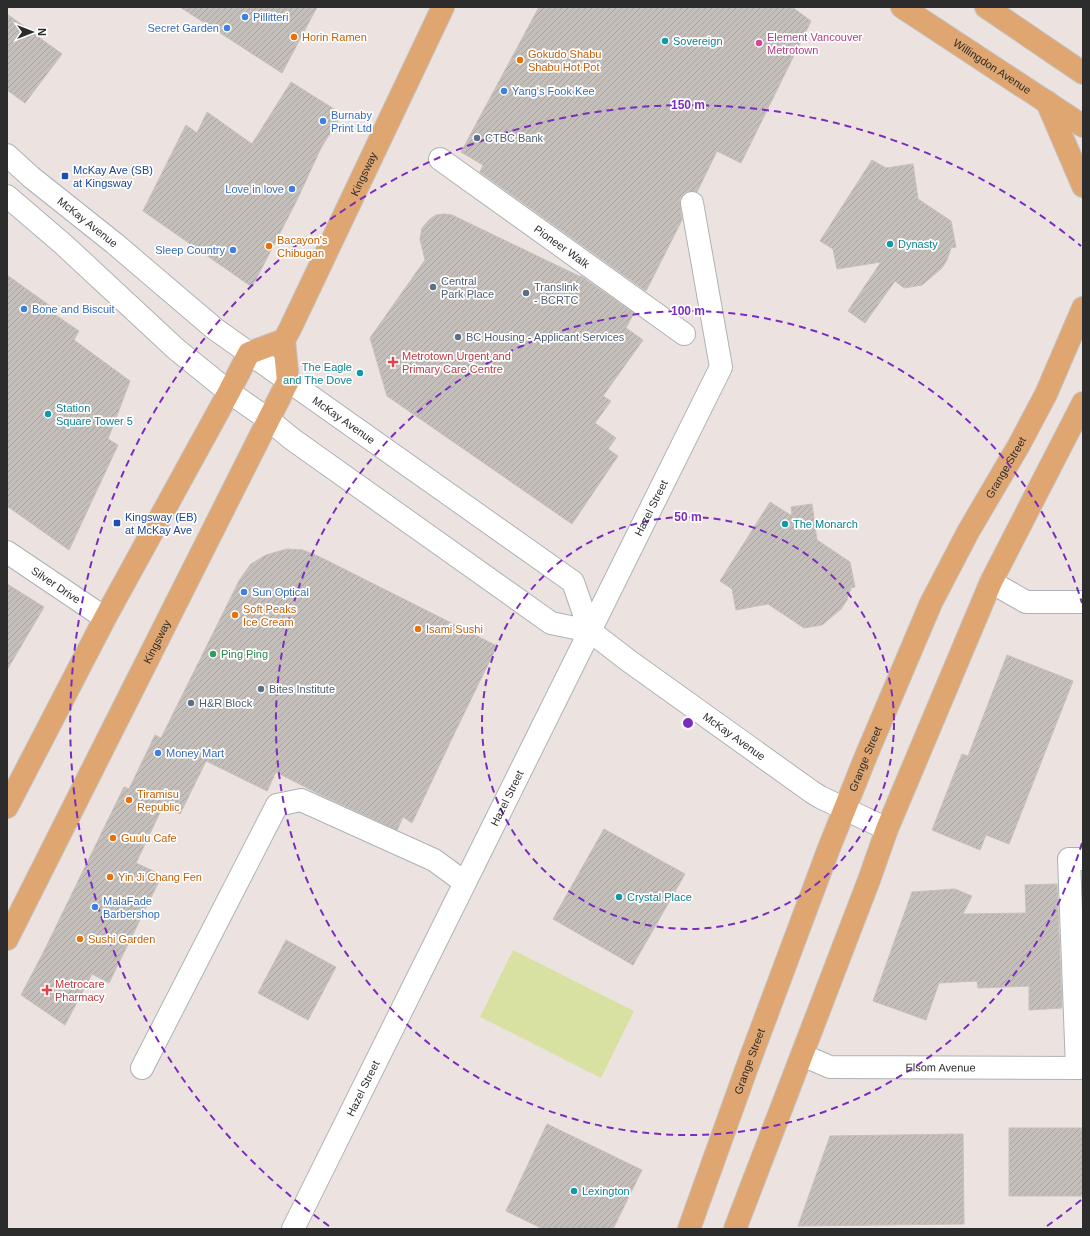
<svg xmlns="http://www.w3.org/2000/svg" width="1090" height="1236" font-family="Arial,sans-serif">
  <defs>
    <pattern id="building-hatch" width="6" height="6" patternUnits="userSpaceOnUse"><rect width="6" height="6" fill="#c5bfbb"/><path d="M-1 1l2-2M0 6l6-6M5 7l2-2" fill="none" stroke="#a9a4a1"/></pattern>
  </defs>
  <rect width="100%" height="100%" fill="#ece3e0"/>
  <path fill="#d8e1a1" d="M513,950L634,1011L601,1078L480,1017Z"/>
  <path fill="url(#building-hatch)" stroke="#c7bfba" d="M180,7H317L282,73Z
    M539,7H792L811,21L741,163L717,151L697,192L689,191L684,193L680,198V205L682,220L646,291L480,172L483,165L461,152Z
    M7,14L62,54L25,103L7,90Z
    M291,82L342,114L321,148L296,202L252,287L143,211L186,125L197,133L207,112L252,144Z
    M872,160L886,168L913,164L918,199L951,221L956,247L951,248L947,260L942,268L922,285L904,288L895,281L865,323L848,311L881,262L837,269L833,249L820,241Z
    M444,214L452,215L581,277V276L634,313L626,328L643,340L603,396L611,401L595,423L616,438L608,449L618,456L572,524L387,396L370,338L425,260L420,239L422,228L430,219L436,215Z
    M7,275L53,308L51,312L79,331L74,340L130,381L108,439L118,445L69,550L7,506Z
    M770,502L792,516L791,507L812,504L817,540L850,562L855,587L851,588L847,600L841,609L822,625L804,628L768,604L736,610L732,589L720,581Z
    M287,549L303,550L320,557L497,646L456,730L412,823L403,817L397,830L319,794L276,772L267,791L206,761L180,814L163,806L136,863L162,875L109,983L92,974L65,1025L21,995L44,951L124,787L129,789L155,735L161,738L240,579L251,564L266,555Z
    M7,584L44,607L7,670Z
    M1007,655L1073,681L1009,844L986,835L980,850L932,830L962,754L968,756Z
    M604,829L685,874L633,965L553,919Z
    M1057,884L1062,1008L1029,1010V986L978,988L977,981L939,983L926,1020L873,1001L912,892L955,889L972,896L963,914L1026,913L1025,885Z
    M286,940L336,967L308,1020L258,993Z
    M547,1124L642,1170L613,1229H543L506,1211Z
    M1009,1128H1083V1196H1009Z
    M963,1134L964,1224L798,1226L830,1136Z"/>
  <g fill="none" stroke-linecap="round" stroke-linejoin="round">
    <g stroke="#adb2b6" stroke-width="24">
      <g id="minor">
        <path id="s1" d="M7,155L31,177L114,243L215,329L573,582L590,631"/>
        <path id="s2" d="M440,159L684,334"/>
        <path id="s3" d="M7,196L63,244L176,349L229,392L269,420L292,439L551,623L590,631L629,661L812,792L820,797L887,829"/>
        <path id="s4" d="M7,552L105,618"/>
        <path d="M991,582L1026,602H1083"/>
        <path id="s5" d="M802,1055L830,1067L1083,1068"/>
        <path d="M142,1068L277,805L301,800L434,860L464,882"/>
        <path d="M1077,1068L1069,859H1083"/>
        <path id="s6" d="M293,1229L721,367L692,203"/>
      </g>
    </g>
    <g stroke="#c4c4c4" stroke-width="24">
      <g id="major">
        <path id="s7" d="M902,7L1083,126"/>
        <path d="M986,7L1083,73"/>
        <path d="M1047,102L1083,186"/>
        <path id="s8" d="M7,807L105,618L229,392L249,353L284,340L290,329L443,7"/>
        <path id="s9" d="M7,939L288,381L284,340"/>
        <path id="s10" d="M689,1229L746,1070L829,848L866,756L931,603L968,532L1019,445L1046,394L1083,308"/>
        <path d="M735,1229L869,880L887,829L991,582L1083,403"/>
      </g>
    </g>
    <use href="#minor" stroke="#fff" stroke-width="22"/>
    <use href="#major" stroke="#e0a671" stroke-width="22"/>
  </g>
  <g fill="none" stroke="#7b2cbf" stroke-width="2" stroke-dasharray="7 5">
    <circle cx="688" cy="723" r="206"/>
    <path d="M1082 843A412 412 0 1 1 1082 603"/>
    <path d="M1081 1200A618 618 0 0 1 1047 1226M329 1226A618 618 0 1 1 1081 246"/>
  </g>
  <g fill="#3f7fe0" stroke="#fff" stroke-width="1.5">
    <circle cx="245" cy="17" r="4"/>
    <circle cx="227" cy="28" r="4"/>
    <circle cx="504" cy="91" r="4"/>
    <circle cx="323" cy="121" r="4"/>
    <circle cx="292" cy="189" r="4"/>
    <circle cx="233" cy="250" r="4"/>
    <circle cx="24" cy="309" r="4"/>
    <circle cx="244" cy="592" r="4"/>
    <circle cx="158" cy="753" r="4"/>
    <circle cx="95" cy="907" r="4"/>
  </g>
  <g fill="#e8710a" stroke="#fff" stroke-width="1.5">
    <circle cx="294" cy="37" r="4"/>
    <circle cx="520" cy="60" r="4"/>
    <circle cx="269" cy="246" r="4"/>
    <circle cx="235" cy="615" r="4"/>
    <circle cx="418" cy="629" r="4"/>
    <circle cx="129" cy="800" r="4"/>
    <circle cx="113" cy="838" r="4"/>
    <circle cx="110" cy="877" r="4"/>
    <circle cx="80" cy="939" r="4"/>
  </g>
  <g fill="#0f9aa8" stroke="#fff" stroke-width="1.5">
    <circle cx="665" cy="41" r="4"/>
    <circle cx="890" cy="244" r="4"/>
    <circle cx="360" cy="373" r="4"/>
    <circle cx="48" cy="414" r="4"/>
    <circle cx="785" cy="524" r="4"/>
    <circle cx="619" cy="897" r="4"/>
    <circle cx="574" cy="1191" r="4"/>
  </g>
  <circle fill="#d1479c" stroke="#fff" stroke-width="1.5" cx="759" cy="43" r="4"/>
  <g fill="#5c6f8a" stroke="#fff" stroke-width="1.5">
    <circle cx="477" cy="138" r="4"/>
    <circle cx="433" cy="287" r="4"/>
    <circle cx="526" cy="293" r="4"/>
    <circle cx="458" cy="337" r="4"/>
    <circle cx="261" cy="689" r="4"/>
    <circle cx="191" cy="703" r="4"/>
  </g>
  <g fill="#1a4fb4" stroke="#fff" stroke-width="1.5">
    <rect x="61" y="172" width="8" height="8" rx="2"/>
    <rect x="113" y="519" width="8" height="8" rx="2"/>
  </g>
  <g fill="#e0444e" stroke="#fff" stroke-width="1.5">
    <path d="M391 356h4v4h4v4h-4v4h-4v-4h-4v-4h4z"/>
    <path d="M45 984h4v4h4v4h-4v4h-4v-4h-4v-4h4z"/>
  </g>
  <circle fill="#2e9e5b" stroke="#fff" stroke-width="1.5" cx="213" cy="654" r="4"/>
  <g text-anchor="middle" dominant-baseline="central" stroke-width="3.5" stroke-linejoin="round" paint-order="stroke">
    <g font-size="11" fill="#366cbe" stroke="#fff" text-anchor="start">
      <text x="253" y="17">Pillitteri</text>
      <text x="219" y="28" text-anchor="end">Secret Garden</text>
      <text x="512" y="91">Yang's Fook Kee</text>
      <text x="331" y="115">Burnaby<tspan x="331" dy="13">Print Ltd</tspan></text>
      <text x="284" y="189" text-anchor="end">Love in love</text>
      <text x="225" y="250" text-anchor="end">Sleep Country</text>
      <text x="32" y="309">Bone and Biscuit</text>
      <text x="252" y="592">Sun Optical</text>
      <text x="166" y="753">Money Mart</text>
      <text x="103" y="901">MalaFade<tspan x="103" dy="13">Barbershop</tspan></text>
    </g>
    <g font-size="11" fill="#c56008" stroke="#fff" text-anchor="start">
      <text x="302" y="37">Horin Ramen</text>
      <text x="528" y="54">Gokudo Shabu<tspan x="528" dy="13">Shabu Hot Pot</tspan></text>
      <text x="277" y="240">Bacayon's<tspan x="277" dy="13">Chibugan</tspan></text>
      <text x="243" y="609">Soft Peaks<tspan x="243" dy="13">Ice Cream</tspan></text>
      <text x="426" y="629">Isami Sushi</text>
      <text x="137" y="794">Tiramisu<tspan x="137" dy="13">Republic</tspan></text>
      <text x="121" y="838">Guulu Cafe</text>
      <text x="118" y="877">Yin Ji Chang Fen</text>
      <text x="88" y="939">Sushi Garden</text>
    </g>
    <g font-size="11" fill="#b23c85" stroke="#fff" text-anchor="start">
      <text x="767" y="37">Element Vancouver<tspan x="767" dy="13">Metrotown</tspan></text>
    </g>
    <g font-size="11" fill="#0d838f" stroke="#fff" text-anchor="start">
      <text x="673" y="41">Sovereign</text>
      <text x="898" y="244">Dynasty</text>
      <text x="352" y="367" text-anchor="end">The Eagle<tspan x="352" dy="13">and The Dove</tspan></text>
      <text x="56" y="408">Station<tspan x="56" dy="13">Square Tower 5</tspan></text>
      <text x="793" y="524">The Monarch</text>
      <text x="627" y="897">Crystal Place</text>
      <text x="582" y="1191">Lexington</text>
    </g>
    <g font-size="11" fill="#2c2c2c" stroke="#fff">
      <text stroke="none"><textPath href="#s7" startOffset="108">Willingdon Avenue</textPath></text>
      <text stroke="none"><textPath href="#s8" startOffset="736">Kingsway</textPath></text>
      <text stroke="none"><textPath href="#s1" startOffset="105">McKay Avenue</textPath></text>
      <text stroke="none"><textPath href="#s2" startOffset="150">Pioneer Walk</textPath></text>
      <text stroke="none"><textPath href="#s1" startOffset="429">McKay Avenue</textPath></text>
      <text stroke="none"><textPath href="#s10" startOffset="826">Grange Street</textPath></text>
      <text stroke="none"><textPath href="#s6" startOffset="805">Hazel Street</textPath></text>
      <text stroke="none"><textPath href="#s4" startOffset="59">Silver Drive</textPath></text>
      <text stroke="none"><textPath href="#s9" startOffset="333">Kingsway</textPath></text>
      <text stroke="none"><textPath href="#s3" startOffset="911">McKay Avenue</textPath></text>
      <text stroke="none"><textPath href="#s10" startOffset="502">Grange Street</textPath></text>
      <text stroke="none"><textPath href="#s6" startOffset="481">Hazel Street</textPath></text>
      <text stroke="none"><textPath href="#s10" startOffset="178">Grange Street</textPath></text>
      <text stroke="none"><textPath href="#s5" startOffset="141">Elsom Avenue</textPath></text>
      <text stroke="none"><textPath href="#s6" startOffset="157">Hazel Street</textPath></text>
    </g>
    <g font-size="11" fill="#4e5e75" stroke="#fff" text-anchor="start">
      <text x="485" y="138">CTBC Bank</text>
      <text x="441" y="281">Central<tspan x="441" dy="13">Park Place</tspan></text>
      <text x="534" y="287">Translink<tspan x="534" dy="13">- BCRTC</tspan></text>
      <text x="466" y="337">BC Housing - Applicant Services</text>
      <text x="269" y="689">Bites Institute</text>
      <text x="199" y="703">H&amp;R Block</text>
    </g>
    <g font-size="11" fill="#164399" stroke="#fff" text-anchor="start">
      <text x="73" y="170">McKay Ave (SB)<tspan x="73" dy="13">at Kingsway</tspan></text>
      <text x="125" y="517">Kingsway (EB)<tspan x="125" dy="13">at McKay Ave</tspan></text>
    </g>
    <g font-size="11" fill="#be3a42" stroke="#fff" text-anchor="start">
      <text x="402" y="356">Metrotown Urgent and<tspan x="402" dy="13">Primary Care Centre</tspan></text>
      <text x="55" y="984">Metrocare<tspan x="55" dy="13">Pharmacy</tspan></text>
    </g>
    <g font-size="11" fill="#27864d" stroke="#fff" text-anchor="start">
      <text x="221" y="654">Ping Ping</text>
    </g>
  </g>
  <circle cx="688" cy="723" r="6" fill="#7b2cbf" stroke="#fff" stroke-width="2"/>
  <g font-size="12" text-anchor="middle" font-weight="bold" fill="#7b2cbf" stroke="#fff" stroke-width="3.5" stroke-linejoin="round" paint-order="stroke">
    <text x="688" y="109">150 m</text>
    <text x="688" y="315">100 m</text>
    <text x="688" y="521">50 m</text>
  </g>
  <rect width="1090" height="1236" fill="none" stroke="#2c2c2c" stroke-width="16"/>
  <g transform="translate(32 32) rotate(90)" stroke="#ffffff" stroke-width="3" paint-order="stroke">
  <path d="M0-3L7 15L0 10L-7 15Z" fill="#2c2c2c"/>
  <text y="-6" font-size="11" font-weight="bold" text-anchor="middle" fill="#2c2c2c">N</text>
  </g>
</svg>
